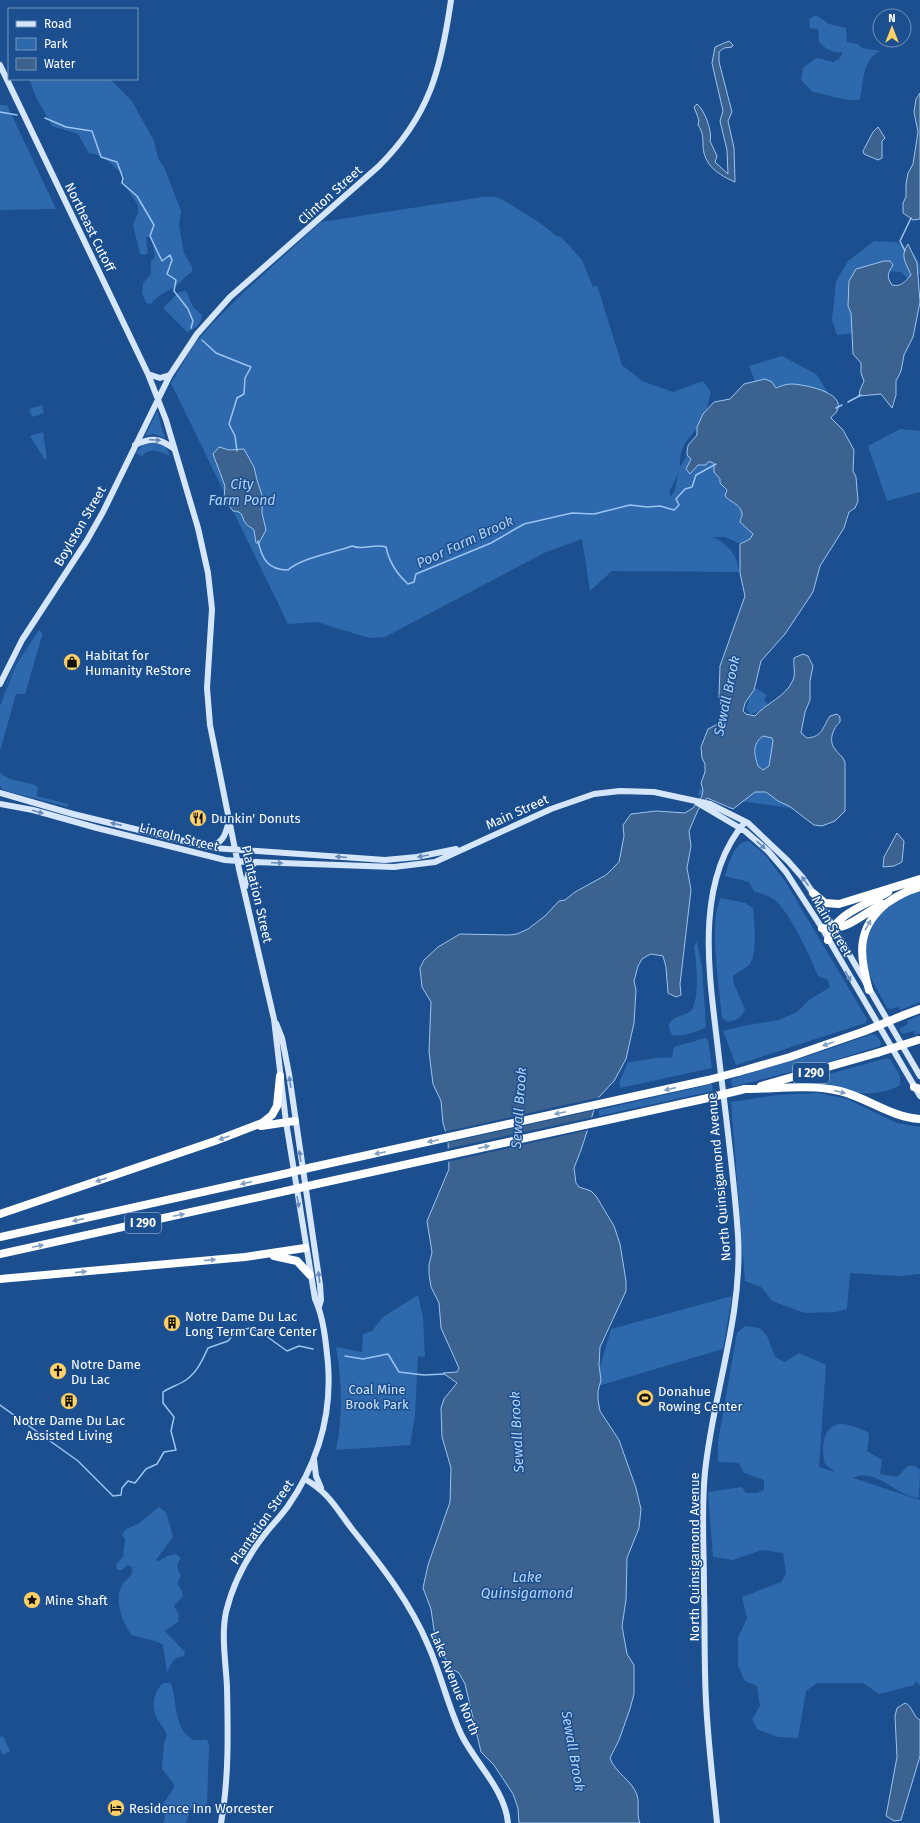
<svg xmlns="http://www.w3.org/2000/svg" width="920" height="1823" font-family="'Fira Sans',sans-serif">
  <rect width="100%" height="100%" fill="#1b4f8f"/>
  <path fill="#2e69ad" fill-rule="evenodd" d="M816,15L829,24L846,28L847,42L858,44L862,48L880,51C877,53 874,55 872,57C862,68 863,86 860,99C852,103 824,94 813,92L801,80L803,68C819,55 814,57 833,62L839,59L842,54V52C834,54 824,48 819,42L818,29L810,28L809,19Z
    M29,79H110L132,101L154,141L158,158L165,169L181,211L179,225L184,253L192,267V272C185,276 183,280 177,285C168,291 158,295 151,304L146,303L142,293L143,283L151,274V261L155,257L151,237H147L146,239L148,253L145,255L140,254L133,225L138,213V205L123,183L125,176L102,156L89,153L78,134L52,126L36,97Z
    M0,105H7L56,209L0,210Z
    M483,197H496L507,202L543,225L555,235L561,237L582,260L593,287L597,285L622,365L642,381L673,392L703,381L711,392C708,401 707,413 703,420C691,438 679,443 680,467L687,455L691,459L693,472L698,465H706L708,462H712L714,464C714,478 726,484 728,499C735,502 741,507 743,515L740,520L753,534L750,539L740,544L725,537H712C728,543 738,556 739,572L612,571L590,591L582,539L544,553L385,637L370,638L359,635L317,622L288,624L171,383L195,343L212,324L245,291L321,222ZM678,473L675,490L671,496L669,493Z
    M874,241L896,242L915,255L920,266V273L913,284L901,272L887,271L857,333L837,335L832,320L836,281L848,261Z
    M186,291L193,307L202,315C202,324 195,329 187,332L163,308L179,292Z
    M782,356L816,374L829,394L756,384L749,366Z
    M42,405L44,413L32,417L29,409Z
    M157,411L165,438L154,434L145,436Z
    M900,429L920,431V492L887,501L868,446Z
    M43,432L47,458L45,460L30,436Z
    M153,441L166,446L170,456C160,452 151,446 142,456L136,453L143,444Z
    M37,629L15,664L0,702L14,664Z
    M39,630L42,633V636L25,694H16L0,751V706L16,665Z
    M756,688L767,695L764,700L768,704L761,711L751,714L746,709L750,697Z
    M763,736L772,738L773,741L769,766L763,770L758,766C754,754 752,744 763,736Z
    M0,772C9,783 27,780 38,787L37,796L68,804V807L6,791L0,787Z
    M709,787L763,788L804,810L698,795L699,789Z
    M749,841L765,855L785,881L867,1019L866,1023L862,1024L736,1065L723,1031L743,1026L779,1020L797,1012L809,1000L830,987L828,980L818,976C809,954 793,919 777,902C771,896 762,894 754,891L749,882L725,876C729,864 734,841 749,841Z
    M920,889V1002L900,1010L898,1007L892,1009L887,1008L868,973L864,951L871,922L889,904Z
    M721,898L745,903L753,908C754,921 758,955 749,965C745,969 737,972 733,976L734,984L745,1009C742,1018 736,1020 728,1022L722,1018C720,993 708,918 721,898Z
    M697,942L702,967L706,1027C697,1032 683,1037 672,1035C660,1014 689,1018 693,1008C700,990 696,964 694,946Z
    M920,1015V1033L915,1035L914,1031L902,1034L899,1029L908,1024L907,1021Z
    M873,1034L877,1036L881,1042L880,1046L822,1064L732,1087L731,1079L811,1055Z
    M705,1038L708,1040L712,1068L620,1088L619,1083L628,1062C644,1061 656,1056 672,1058L674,1047Z
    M887,1058L890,1059L900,1076V1085C871,1102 831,1089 800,1084V1082Z
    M712,1084L713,1091L599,1116V1110Z
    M818,1093L847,1099L897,1123L920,1127V1274L900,1276L850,1273L847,1309L836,1312L805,1313L772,1301L761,1287L745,1281L731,1102L777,1095Z
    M418,1295L423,1317L425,1357L418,1356L415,1416L410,1445L336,1450C343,1418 342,1379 336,1347L362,1352L363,1334L372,1331L383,1317Z
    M732,1296L723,1349L598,1386L600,1367L611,1329Z
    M745,1326L760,1328L767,1336L775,1357L785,1362L799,1353L826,1365L819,1467L835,1472L825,1464C821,1450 822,1426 840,1424C848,1423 861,1429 868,1432L869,1437L867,1451L882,1460L880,1474L897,1477L908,1466H915L920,1470L919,1498C897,1497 876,1467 853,1478L920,1500V1686L916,1681L914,1685L879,1694L863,1683H817L806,1691L798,1738L778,1737L757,1729L752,1719L760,1706L757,1686L745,1681L738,1666V1637L747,1618L742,1597L781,1582L786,1574L783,1553L762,1550L733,1560L713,1557L708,1492L742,1487L746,1493H757L764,1490V1480L744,1473L739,1463L718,1462V1442L737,1333Z
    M159,1507L166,1512L173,1537L156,1560L159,1561L167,1556L176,1554L181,1558C176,1565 176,1567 181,1575L177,1584L181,1589L183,1596L174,1606L179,1615L178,1622L165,1631L185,1652L184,1656C171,1658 173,1663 167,1672L163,1645L158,1642L132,1635C122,1625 114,1598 122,1585C126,1578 134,1577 132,1567L128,1565L122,1570H117L116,1564L123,1557L125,1539L122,1535L126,1529L138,1524Z
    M698,1626H702V1638L700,1639L696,1635Z
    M164,1683H170L172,1686C177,1705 174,1728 193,1740H207L209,1745L207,1804L204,1808H191L186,1823H163L165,1818L163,1804L174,1788V1784L162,1769L164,1743L167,1735C165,1729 160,1724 157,1718C151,1707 153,1690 164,1683Z
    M3,1736L10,1751L3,1755L0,1749V1737Z"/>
  <path fill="#3c6290" stroke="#9cc4f0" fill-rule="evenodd" d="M729,41L733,45L732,47L724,48L719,52V62L732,112L728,121L734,148L735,182C719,175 704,166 703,146C703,138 703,132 698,125L699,120L694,107L697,104C704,109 713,132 710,141L717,156L715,162L728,174L727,150L720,121L723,111L712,63L715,47Z
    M920,93V219L913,220L903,213V203L906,197V184L908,173L913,164L918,132L914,112L916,99Z
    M878,127L885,138L882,141V158L878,160L864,154L863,151L873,132Z
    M908,244L917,263L920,302L913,337L904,355L901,371L896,381V395L892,408L881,394L859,396L860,390L864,381L861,373V363L853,354L851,313L848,306L849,281L856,269L884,261H890L893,265C888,273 886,276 892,285C901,287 905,282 911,275C905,261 900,256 908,244Z
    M765,379L772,382L776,388C781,386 786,384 791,384C802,384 847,392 837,411C836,414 832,415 831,418L843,430L854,450L853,471L856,477L858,501L855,508L849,512L844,528L820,566L813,592L785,634L761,661L754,690L745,703L743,711L746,714L755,716C766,703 786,697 793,680C796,673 793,665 794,658L803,654L808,656L813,666L810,681V700L805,712L801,733L807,738C823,737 823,726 830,716L837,714L840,717V722C833,728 828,741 835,749C838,754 843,756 845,762V811L835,821L822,826L814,825L789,806L778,801L766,792H755L733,809L707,798L698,810L689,831L691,846L687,868L691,890L680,984L681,995L676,997L668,993L666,967L663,956L651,954L647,956L642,959L638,966L634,981L636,990L634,1023L626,1059L614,1081L598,1098L581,1150L574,1168L576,1183L579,1187L591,1191L596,1196L614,1226L620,1244L626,1281V1291L600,1347L599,1365L601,1380L598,1391V1400L600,1411L619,1440L636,1488L641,1509L639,1528L627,1558L626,1600L622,1626L627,1654L634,1665V1694L630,1709L619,1740L610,1758C615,1773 632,1780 637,1795C640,1804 636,1814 640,1823H519L518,1808L513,1794L494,1765L481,1752L465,1684L459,1673L452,1669L436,1644L431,1609L423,1588L428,1565L450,1502L451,1468L442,1437L441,1408L444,1399L457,1383L443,1373L457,1372L459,1368L441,1328L439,1303L431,1287L429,1274V1265L432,1252L427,1221L449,1169L448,1140L443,1123L441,1101L433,1084L429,1052L431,1002L422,987L420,968L424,960L438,947L460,934L509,935L517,934L528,929L545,916L559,901L565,900L575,892L606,875L619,862L624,836L623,825L631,814L656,811L685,813L693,808L702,796L703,790L701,783L705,772V764L702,758L701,747L708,729L720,723L725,718L719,697L720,666L745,596L740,573V544L750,539L753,534L740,522C740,519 743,516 742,513C740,504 730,502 725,496L727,490L720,483V479L714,472V464L712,462H708L706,465H698L690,474L686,469L691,459L687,455C687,442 690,444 697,435V427L703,414L714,402L730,399L744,384ZM763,736L772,738L773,741L769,766L763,770L758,766C754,754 752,744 763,736Z
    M219,447L229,450L244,449L254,467L257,480L262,495V513L266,530L259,543H256L254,530C252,528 248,526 246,524C241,517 244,511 233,511L224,499L225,486L213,454Z
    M897,833L904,841L902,862L894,866L883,867L884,857Z
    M905,1703C913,1706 912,1716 920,1720V1756L901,1820L894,1821L886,1816L897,1757L895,1716L897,1708Z"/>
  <path fill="#1b4f8f" d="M601,1097L595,1110L446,1143L443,1132Z
    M593,1117L589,1130L447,1162L446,1149Z"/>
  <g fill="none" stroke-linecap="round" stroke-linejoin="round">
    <path stroke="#9cc4f0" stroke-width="1.5" d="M0,112L17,115
      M45,118L66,127L92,131L101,157L117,162L123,178L122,183L137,196L154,225L150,236L162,261L170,255L172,260L167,274L176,280L174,291L188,309L193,321L191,328
      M905,251L900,241L911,218
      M202,340L216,353L251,367L245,378L244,394L237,398L229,424L235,436L237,451
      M848,402L861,395
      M836,408L842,405
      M258,541C262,559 268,570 288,570C301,558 333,553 352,546C363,551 374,543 386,547C389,562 397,574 408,584L414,582L416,574L491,543L524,524L572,513L594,514L630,505L647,507L660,506L674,510L679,505L676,499L685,489L692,487L696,475L716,464
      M345,1356L363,1359L388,1354L399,1372L424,1375L444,1374
      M0,1405L78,1461L113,1496L121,1495L122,1488L128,1481L135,1483L146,1469L157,1464L164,1452L176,1450L171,1431L174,1417L163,1403V1392C170,1387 179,1385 186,1380C197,1372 202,1361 208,1348L228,1341L237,1331L250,1328L262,1333L287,1351L299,1346L313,1349"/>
    <path stroke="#d6e6fa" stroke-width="6" d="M0,65L148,374L166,420L198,528L208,573L212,609L207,688L210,725L239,869L274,1019L286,1122L315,1299C324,1318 326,1344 328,1364C332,1416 317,1464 288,1506C281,1516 272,1525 265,1534C246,1558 233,1583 226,1612C221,1636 226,1664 227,1687C228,1732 229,1779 221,1823
      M148,374L160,378L170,375
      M135,445C151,437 159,438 173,448
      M0,684L22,640L86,542L103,512L170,375L197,334L230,297L379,166C430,115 441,69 451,0
      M0,793L73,814L213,848L385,860L417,857L456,849
      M696,802L745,831L768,851L786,872L822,928L920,1096
      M0,804L33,810L97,828L225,860L251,862L394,867L435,862L551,809L594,794L620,791L654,792L710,804L748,823L788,861L803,878L817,899L920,1076
      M211,847C224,841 226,834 229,820
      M245,887L250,867L256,862
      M276,1023L282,1038L289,1074L320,1285L321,1300L319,1307
      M314,1459L316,1476L321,1488
      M305,1479C330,1494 335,1507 352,1529C381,1565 410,1602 428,1645C441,1674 448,1707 462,1736C477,1765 505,1790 508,1823
      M717,1823C713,1782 708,1742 706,1701C704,1664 705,1626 704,1589C704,1550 701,1511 705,1472C713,1393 743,1316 738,1235C734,1176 726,1117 719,1058C711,984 691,885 745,822"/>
    <path stroke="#fff" stroke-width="8" d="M813,893L825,903L839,904L920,879
      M822,928C845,933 862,914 882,904
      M828,940C834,913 867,905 888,892
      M869,990C859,955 856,928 887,903C897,896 908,890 920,887
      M904,1015L920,1009
      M738,1072L790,1057L865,1031
      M761,1086L877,1053
      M914,1087L920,1089
      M745,1089C776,1089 809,1084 840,1091C868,1098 890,1117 920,1119
      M261,1126L295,1121
      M313,1167L708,1080
      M317,1184L708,1098
      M0,1214L215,1141L262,1123L272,1115L277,1106L280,1076
      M0,1237L284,1174
      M0,1254L286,1191
      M274,1256L297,1261L310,1275
      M0,1279L245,1257L305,1248"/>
    <path stroke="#fff" stroke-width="8" d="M865,1031L904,1015
      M877,1053L918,1040
      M708,1080L738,1072
      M708,1098L745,1089
      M284,1174L313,1167
      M286,1191L317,1184"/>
  </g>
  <defs><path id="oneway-solid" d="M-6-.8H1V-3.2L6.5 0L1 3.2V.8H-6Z"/></defs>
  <g fill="#668bba">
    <use href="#oneway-solid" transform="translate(155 440) rotate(4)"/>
    <use href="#oneway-solid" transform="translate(38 812) rotate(16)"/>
    <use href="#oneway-solid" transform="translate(116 824) rotate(-167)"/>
    <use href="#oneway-solid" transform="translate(761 845) rotate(42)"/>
    <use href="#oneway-solid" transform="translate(423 856) rotate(170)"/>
    <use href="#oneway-solid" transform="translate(341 857) rotate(-175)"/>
    <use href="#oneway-solid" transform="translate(277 863) rotate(2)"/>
    <use href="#oneway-solid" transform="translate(805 881) rotate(-126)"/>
    <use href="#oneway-solid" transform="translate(848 976) rotate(60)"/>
    <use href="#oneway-solid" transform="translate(290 1082) rotate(-98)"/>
    <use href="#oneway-solid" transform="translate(300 1156) rotate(-98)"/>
    <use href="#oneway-solid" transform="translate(298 1202) rotate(81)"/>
    <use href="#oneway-solid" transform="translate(319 1277) rotate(-98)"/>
  </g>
  <g fill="#829ec1">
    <use href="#oneway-solid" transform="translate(868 925) rotate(-61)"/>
    <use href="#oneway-solid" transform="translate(828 1044) rotate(161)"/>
    <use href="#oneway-solid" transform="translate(670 1089) rotate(167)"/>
    <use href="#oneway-solid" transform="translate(840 1092) rotate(14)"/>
    <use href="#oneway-solid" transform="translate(560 1113) rotate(168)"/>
    <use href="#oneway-solid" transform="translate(224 1138) rotate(160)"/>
    <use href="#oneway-solid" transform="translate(433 1141) rotate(168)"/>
    <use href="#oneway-solid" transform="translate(484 1147) rotate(-13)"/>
    <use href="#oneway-solid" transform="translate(380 1153) rotate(168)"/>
    <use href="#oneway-solid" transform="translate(101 1180) rotate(161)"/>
    <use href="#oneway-solid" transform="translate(246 1183) rotate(167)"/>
    <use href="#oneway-solid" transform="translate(179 1215) rotate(-12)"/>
    <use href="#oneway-solid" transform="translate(78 1220) rotate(167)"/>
    <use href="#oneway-solid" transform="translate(38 1246) rotate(-12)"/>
    <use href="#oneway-solid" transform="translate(210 1260) rotate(-5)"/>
    <use href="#oneway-solid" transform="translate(81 1272) rotate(-6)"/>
  </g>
  <defs>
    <g id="shop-disc" transform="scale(0.9)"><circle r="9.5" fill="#ffd166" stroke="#1b4f8f"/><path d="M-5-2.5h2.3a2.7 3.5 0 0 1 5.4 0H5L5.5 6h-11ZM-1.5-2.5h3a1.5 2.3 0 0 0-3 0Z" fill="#111"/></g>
    <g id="restaurant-disc" transform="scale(0.9)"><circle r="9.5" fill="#ffd166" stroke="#1b4f8f"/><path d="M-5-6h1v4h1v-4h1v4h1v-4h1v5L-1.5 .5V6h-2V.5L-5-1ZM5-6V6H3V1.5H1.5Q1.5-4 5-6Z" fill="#111"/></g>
    <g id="building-disc" transform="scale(0.9)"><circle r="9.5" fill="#ffd166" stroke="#1b4f8f"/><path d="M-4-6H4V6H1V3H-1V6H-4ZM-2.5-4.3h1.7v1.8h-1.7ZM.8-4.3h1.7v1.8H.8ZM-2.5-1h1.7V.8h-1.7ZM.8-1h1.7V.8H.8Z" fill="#111"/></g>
    <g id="church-disc" transform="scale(0.9)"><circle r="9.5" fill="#ffd166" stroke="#1b4f8f"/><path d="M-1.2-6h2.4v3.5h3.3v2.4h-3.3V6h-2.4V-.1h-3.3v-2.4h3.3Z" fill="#111"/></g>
    <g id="stadium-disc" transform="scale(0.9)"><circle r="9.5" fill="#ffd166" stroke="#1b4f8f"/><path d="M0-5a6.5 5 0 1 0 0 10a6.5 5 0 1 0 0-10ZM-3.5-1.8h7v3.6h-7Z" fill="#111"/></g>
    <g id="sight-disc" transform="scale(0.9)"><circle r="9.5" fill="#ffd166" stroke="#1b4f8f"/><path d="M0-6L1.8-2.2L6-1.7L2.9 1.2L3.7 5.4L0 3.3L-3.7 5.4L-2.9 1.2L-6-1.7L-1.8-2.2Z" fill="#111"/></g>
    <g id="hotel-disc" transform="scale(0.9)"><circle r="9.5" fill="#ffd166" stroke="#1b4f8f"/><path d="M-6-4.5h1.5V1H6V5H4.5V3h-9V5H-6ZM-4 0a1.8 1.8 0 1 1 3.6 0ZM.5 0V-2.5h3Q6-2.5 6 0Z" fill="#111"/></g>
  </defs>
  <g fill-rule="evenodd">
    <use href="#shop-disc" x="72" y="662"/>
    <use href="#restaurant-disc" x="198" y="818"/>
    <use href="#building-disc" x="172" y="1323"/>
    <use href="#church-disc" x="58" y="1371"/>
    <use href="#stadium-disc" x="645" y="1398"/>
    <use href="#building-disc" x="69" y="1401"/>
    <use href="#sight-disc" x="32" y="1600"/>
    <use href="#hotel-disc" x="116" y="1808"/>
  </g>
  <g text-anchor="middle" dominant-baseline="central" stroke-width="3" stroke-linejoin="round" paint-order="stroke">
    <g fill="#1b4f8f" stroke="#bbcadd" stroke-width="1">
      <rect x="793" y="1063" width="36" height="20" rx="3"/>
      <rect x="125" y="1213" width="36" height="20" rx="3"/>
    </g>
    <g font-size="12" font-weight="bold" fill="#fff">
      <text x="811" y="1073">I 290</text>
      <text x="143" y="1223">I 290</text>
    </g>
    <g font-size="13" fill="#fff" stroke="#1b4f8f">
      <text transform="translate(330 195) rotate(-42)">Clinton Street</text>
      <text transform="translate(90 227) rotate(64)">Northeast Cutoff</text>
      <text transform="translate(80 526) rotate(-60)">Boylston Street</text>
      <text transform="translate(517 812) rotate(-24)">Main Street</text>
      <text transform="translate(179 837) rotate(14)">Lincoln Street</text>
      <text transform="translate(257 894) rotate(77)">Plantation Street</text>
      <text transform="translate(832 926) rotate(60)">Main Street</text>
      <text transform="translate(719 1177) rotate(-95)">North Quinsigamond Avenue</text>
      <text transform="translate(262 1522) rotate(-55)">Plantation Street</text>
      <text transform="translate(694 1557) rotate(-90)">North Quinsigamond Avenue</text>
      <text transform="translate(455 1683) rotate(68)">Lake Avenue North</text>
    </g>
    <g font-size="13" fill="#fff" stroke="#1b4f8f" text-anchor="start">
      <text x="85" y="655">Habitat for<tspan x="85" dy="15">Humanity ReStore</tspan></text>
      <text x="211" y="818">Dunkin' Donuts</text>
      <text x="185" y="1316">Notre Dame Du Lac<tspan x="185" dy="15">Long Term Care Center</tspan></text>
      <text x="71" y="1364">Notre Dame<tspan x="71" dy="15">Du Lac</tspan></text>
      <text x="658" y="1391">Donahue<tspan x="658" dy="15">Rowing Center</tspan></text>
      <text x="69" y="1420" text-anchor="middle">Notre Dame Du Lac<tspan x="69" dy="15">Assisted Living</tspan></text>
      <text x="45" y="1600">Mine Shaft</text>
      <text x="129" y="1808">Residence Inn Worcester</text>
    </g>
    <g font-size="13" fill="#cfe3fa" stroke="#1b4f8f">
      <text x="377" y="1389">Coal Mine<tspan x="377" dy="15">Brook Park</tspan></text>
    </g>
    <g font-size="14" font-style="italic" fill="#b5d3f5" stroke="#1b4f8f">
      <text x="242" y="484">City<tspan x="242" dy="16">Farm Pond</tspan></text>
      <text transform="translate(465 542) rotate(-25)">Poor Farm Brook</text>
      <text transform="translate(727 696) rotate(-78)">Sewall Brook</text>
      <text transform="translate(519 1108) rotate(-86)">Sewall Brook</text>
      <text transform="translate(517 1432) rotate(-93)">Sewall Brook</text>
      <text x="527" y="1577">Lake<tspan x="527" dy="16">Quinsigamond</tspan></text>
      <text transform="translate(573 1751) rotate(80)">Sewall Brook</text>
    </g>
  </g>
  <rect x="8" y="8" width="130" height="72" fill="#1b4f8f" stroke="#7695bc"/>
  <rect x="16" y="21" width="20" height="6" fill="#d6e6fa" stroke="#7695bc"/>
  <text x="44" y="28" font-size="12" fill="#ffffff">Road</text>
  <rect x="16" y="38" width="20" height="12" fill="#2e69ad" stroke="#7695bc"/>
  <text x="44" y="48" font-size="12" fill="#ffffff">Park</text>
  <rect x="16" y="58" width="20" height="12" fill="#3c6290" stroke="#7695bc"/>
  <text x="44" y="68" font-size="12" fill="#ffffff">Water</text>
  <g transform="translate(892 28)"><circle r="19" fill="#1b4f8f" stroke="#7695bc"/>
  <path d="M0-3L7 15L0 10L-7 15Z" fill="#ffd166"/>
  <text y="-6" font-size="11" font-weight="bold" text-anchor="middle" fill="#ffffff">N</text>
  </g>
</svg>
